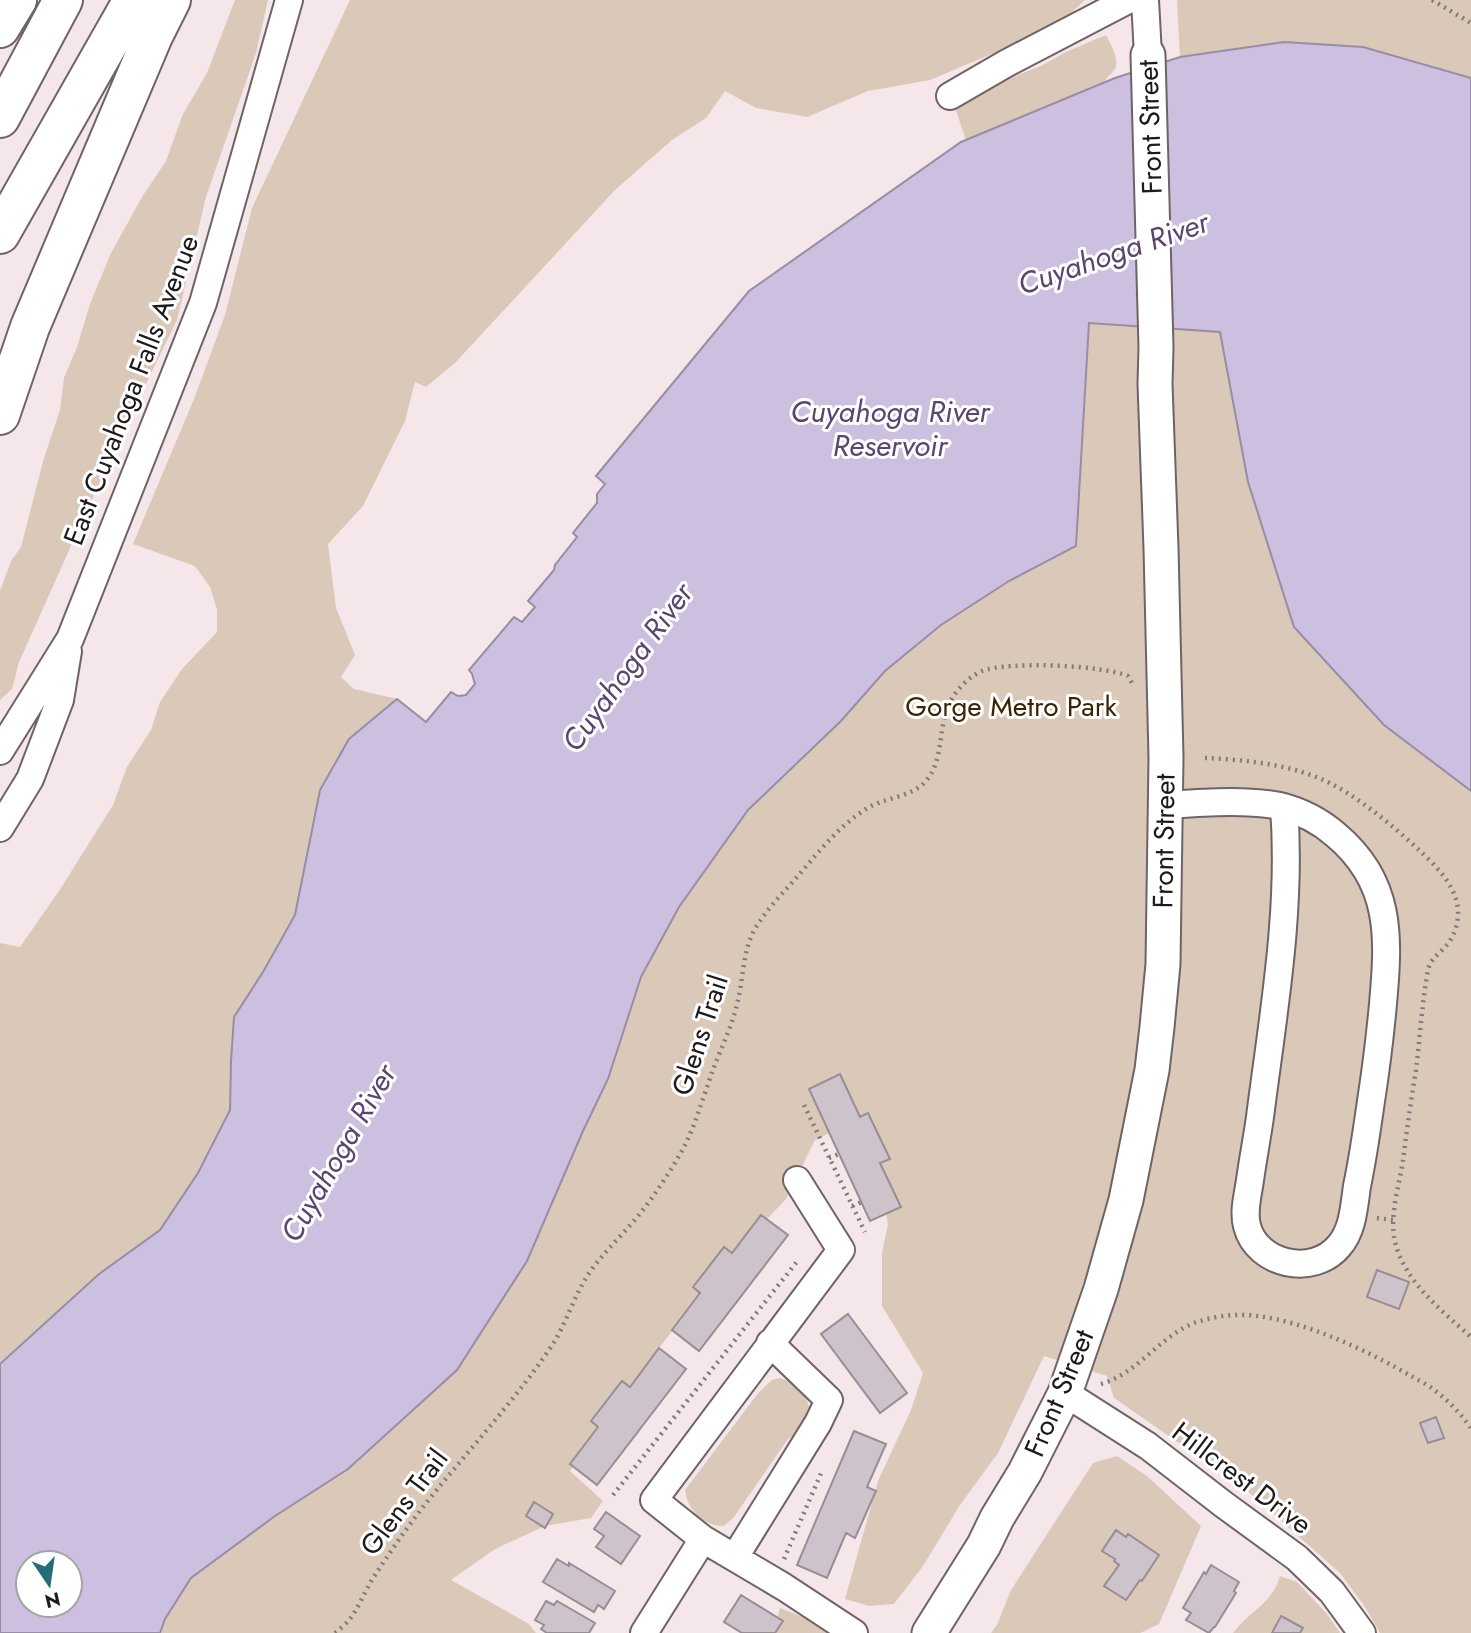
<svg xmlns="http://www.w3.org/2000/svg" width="1471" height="1633" font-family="Jost,sans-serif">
  <rect width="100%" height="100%" fill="#f5e6e9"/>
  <path fill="#dac9b8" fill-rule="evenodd" d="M235,0H268L256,53L206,197L177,320L124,429L71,546L19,662L12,689L0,700V591L11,561L21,547L44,458L60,410L64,378L77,347L90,304L111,253L142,197L166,161L183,114L207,73Z
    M350,0H1085L1072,12L1023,41L930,80L868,91L807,117L756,108L725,91L706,118L672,140L615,190L455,363L426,387L415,382L405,421L363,506L328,544L336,608L355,655L341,677L354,689L397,699L426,722L451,692L458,696L465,695L475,684L472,674L469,670L514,617L522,622L535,607L528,601L554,570L555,565L577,537L573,533L597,503V494L605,483L596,476L749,291L966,140L953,102L962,97L1041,66L1066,52L1106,35C1110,44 1120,58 1115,69C1112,74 1106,78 1103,83L1180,57L1177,0H1471V1633H1380L1365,1607L1340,1573L1244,1488L1114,1398L1107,1376L1044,1356L998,1453L960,1505L923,1566L894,1604L869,1606L845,1599L878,1481L911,1410L923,1373L882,1306V1253L888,1224L884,1202L832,1132L815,1140L786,1199L745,1242L691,1307L613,1407L570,1471L603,1501L591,1518L545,1526L495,1549L451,1580L529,1624L536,1633H0V943L20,947L59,891L113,805L127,767L151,730L160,702L182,669L217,632V610L210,587L195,566L133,544L194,399L225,315L252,208ZM28,1563H70V1605H28Z
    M779,1378C800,1383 809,1397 811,1417L798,1432L788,1439L734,1517L724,1526C703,1526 688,1511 685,1490L759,1392L772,1380Z
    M1117,1456L1147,1476L1201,1526L1159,1624L1140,1633H991L997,1625L1011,1590L1093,1463Z
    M1280,1576L1297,1582L1327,1614L1340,1633H1233C1247,1613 1274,1602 1280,1576Z
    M780,1608L803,1617L830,1633H774Z"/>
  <path fill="#ccbfdf" stroke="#988da4" stroke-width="2" fill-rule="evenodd" d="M1284,42L1363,47L1471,78V791L1384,725L1294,627L1248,482L1220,332L1089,323L1076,546L1009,581L941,625L885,671L841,721L748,810L679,907L641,977L608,1079L583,1131L527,1261L457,1370L348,1469L275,1516L191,1578L165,1619L160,1633H0V1364L99,1274L160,1230L198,1173L230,1110L231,1061L234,1017L263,972L295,915L320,790L349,739L397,699L426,722L451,692L458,696L466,695L475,684L472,674L469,670L514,617L522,622L535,607L528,601L554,570L555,565L577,537L573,533L597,503V494L605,484L596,476L749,291L961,142L1115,78L1180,57ZM28,1563H70V1605H28Z"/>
  <path fill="#cec3cb" stroke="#988d95" stroke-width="2" d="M840,1074L860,1117L868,1113L890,1159L880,1163L901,1207L870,1221L809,1089Z
    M761,1215L788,1235L699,1351L672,1330L700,1293L693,1287L724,1247L732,1253Z
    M1377,1270L1409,1282L1399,1309L1367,1297Z
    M848,1314L907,1393L880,1413L821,1334Z
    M659,1348L686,1369L597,1485L570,1464L598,1427L591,1421L622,1381L630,1387Z
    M1436,1417L1444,1438L1428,1443L1420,1423Z
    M854,1431L886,1444L867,1487L876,1491L855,1538L846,1533L827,1578L797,1565Z
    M534,1502L553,1514L545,1528L526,1516Z
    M606,1512L640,1536L621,1564L596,1547L604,1536L594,1529Z
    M1116,1530L1126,1537L1128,1534L1159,1555L1142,1581L1140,1580L1126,1600L1104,1586L1119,1565L1114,1561L1115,1559L1102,1551Z
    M557,1559L569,1566V1563L615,1591L604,1609L598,1605L594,1612L543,1582Z
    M1211,1565L1239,1582L1234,1591L1236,1593L1215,1627H1214L1209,1633L1186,1620L1191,1613L1183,1608L1204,1572L1206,1574Z
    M741,1595L783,1621L775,1633H742L724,1622Z
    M546,1601L554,1605L557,1601L595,1623L589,1633H547L541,1629L544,1625L535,1620Z
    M1281,1616L1303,1628L1300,1633H1272Z"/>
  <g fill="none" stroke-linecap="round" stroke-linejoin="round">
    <g stroke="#6f6365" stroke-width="30">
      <path id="minor" d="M1145,0L1148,55
        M950,96L1007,63L1128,0
        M0,751L70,639L203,303L289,0
        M1165,805C1203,803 1242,799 1280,806C1300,811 1320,821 1336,835C1392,882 1389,937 1383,1004C1380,1036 1376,1069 1371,1101C1367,1129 1363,1158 1357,1186C1354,1207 1353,1230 1339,1246C1313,1277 1257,1265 1247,1226C1243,1211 1248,1195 1250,1180C1253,1159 1257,1138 1260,1117C1273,1015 1292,910 1284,807
        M0,828L30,779L60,700L68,651
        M1065,1393L1148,1446L1223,1504L1297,1558L1332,1592L1362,1633
        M703,1539L654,1500L841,1250L797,1180
        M735,1557L818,1423L829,1400L770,1343
        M644,1633L703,1539L784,1587L854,1633"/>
    </g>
    <g stroke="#6f6365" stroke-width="37">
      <path id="major" d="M929,1633L984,1545L997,1518L1025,1472L1065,1393L1101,1289L1126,1200L1152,1070L1157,1027L1163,964L1166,758L1161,548L1155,384L1156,347L1148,55"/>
    </g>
    <g stroke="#6f6365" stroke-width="42">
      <path id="highway" d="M0,28L17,0
        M0,118L63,0
        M0,234L133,0
        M0,415L30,327L153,36L171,0"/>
    </g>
    <path stroke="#83797b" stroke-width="4.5" stroke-dasharray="2 5" stroke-linecap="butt" d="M1432,0L1471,23
      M1205,758C1249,760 1300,765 1339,788C1368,805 1394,827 1418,849C1435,865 1456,885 1458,910C1459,924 1453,940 1443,949C1437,956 1430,960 1428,970C1422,1003 1420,1037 1416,1070C1411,1100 1407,1130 1403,1160C1399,1188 1387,1221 1397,1249C1410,1286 1442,1311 1471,1337
      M804,1105L865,1232
      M829,1158L839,1154
      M852,1206L862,1202
      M1377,1218L1393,1220
      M1101,1384C1137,1374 1159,1337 1194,1323C1214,1316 1237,1313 1257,1316C1307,1322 1368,1351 1411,1376C1418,1380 1427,1384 1434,1390C1448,1400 1461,1414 1471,1428
      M613,1495L799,1259
      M784,1559L822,1471
      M335,1633C340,1629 346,1624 350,1619C359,1607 365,1591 373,1578C389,1554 405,1530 423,1507C465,1454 511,1405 549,1350C566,1326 573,1296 590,1272C605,1250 626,1232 642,1211C657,1192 671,1170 683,1149C696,1124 704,1094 714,1067C722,1046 732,1026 737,1004C744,979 742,950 756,927C766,911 778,898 790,885C814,858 836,828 866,809C884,797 911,798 926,781C944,760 938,728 949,704C956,690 967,678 982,671C1008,661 1102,665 1128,676L1133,685"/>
    <use href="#minor" stroke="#fff" stroke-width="26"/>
    <use href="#major" stroke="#fff" stroke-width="33"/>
    <use href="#highway" stroke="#fff" stroke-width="38"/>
  </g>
  <g text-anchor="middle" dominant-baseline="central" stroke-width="6" stroke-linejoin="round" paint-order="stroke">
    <g font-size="28" fill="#1e191a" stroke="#fff">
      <text transform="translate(1150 127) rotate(-92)">Front Street</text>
      <text transform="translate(131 390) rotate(-69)">East Cuyahoga Falls Avenue</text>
      <text transform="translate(1164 841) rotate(-89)">Front Street</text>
      <text transform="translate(700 1035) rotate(-72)">Glens Trail</text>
      <text transform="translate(1059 1393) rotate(-67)">Front Street</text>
      <text transform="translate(1242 1478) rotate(37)">Hillcrest Drive</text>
      <text transform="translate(404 1502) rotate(-53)">Glens Trail</text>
    </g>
    <g font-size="28" fill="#3d2401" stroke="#fff">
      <text x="1011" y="706">Gorge Metro Park</text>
    </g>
    <g font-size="30" font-style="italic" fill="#5a4572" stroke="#fff">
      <text transform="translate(1113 253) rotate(-19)">Cuyahoga River</text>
      <text x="890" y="411">Cuyahoga River<tspan x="890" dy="34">Reservoir</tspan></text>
      <text transform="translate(627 667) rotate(-54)">Cuyahoga River</text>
      <text transform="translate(338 1153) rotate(-60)">Cuyahoga River</text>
    </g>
  </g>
  <g transform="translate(49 1584) rotate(167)"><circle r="33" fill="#ffffff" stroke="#a5a3a3" stroke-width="2"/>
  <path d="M0-5L12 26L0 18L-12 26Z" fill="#256d79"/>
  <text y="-10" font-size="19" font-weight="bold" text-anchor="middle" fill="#1e191a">N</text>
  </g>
</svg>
